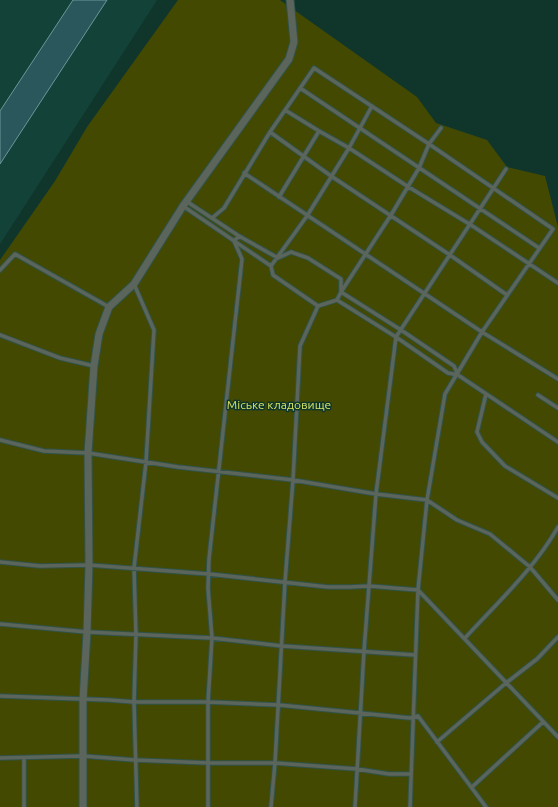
<svg xmlns="http://www.w3.org/2000/svg" width="558" height="807" font-family="Ubuntu,sans-serif">
  <rect width="100%" height="100%" fill="#10362c"/>
  <path fill="#134338" d="M0,0H157L0,244Z"/>
  <path fill="#434900" d="M178,0H280L417,97L436,123L487,140L507,167L545,176L558,227V807H0V260L55,181L87,127Z"/>
  <path fill="#2a575b" stroke="#6c969a" d="M73,0H107L0,164V111Z"/>
  <g fill="none" stroke-linecap="round" stroke-linejoin="round">
    <g stroke="#31534a" stroke-width="5.5">
      <path id="service" d="M300,88L539,248
        M285,110L319,131L349,148L407,186L471,225L558,283
        M270,132L331,176L450,255L507,295
        M244,173L482,332L558,379
        M279,197L319,131
        M186,201L239,236L278,258L291,252L308,258L341,279V292L401,330L454,366L458,375
        M183,206L271,266L273,275L318,306L337,300L396,337L448,373L458,375L558,442
        M212,218L224,208L270,132L314,68L429,144L553,229L482,332L445,394L427,500L418,590L410,807
        M271,266L307,216L349,148L372,106
        M0,270L15,254L109,307
        M134,284L154,330L146,462L134,568L136,635L134,702L137,807
        M337,300L341,292L391,215L419,168L429,144L441,128
        M0,335L60,358L94,366
        M486,394L477,432L482,442L505,466L558,498
        M538,395L558,408
        M0,440L44,451L88,453L178,467L293,480L376,494L427,500L457,520L490,534L530,567L558,600
        M0,562L40,566L89,565L209,574L328,587H350L369,586L418,590L558,737
        M0,624L87,632L212,638L282,646L415,655
        M465,638C498,602 534,569 558,527
        M0,696L109,700L134,702H208L279,705L410,718L418,716L486,807
        M437,742L506,683L537,659L558,637
        M0,758L83,756L135,760L209,763H275L357,769L389,774H410
        M472,787L543,722
        M24,807V758
        M208,807V702L212,638L208,588L209,559L242,259L234,241L239,236
        M271,807L275,763L285,582L293,480L300,346L318,306
        M355,807L364,651L376,494L396,337L506,169"/>
    </g>
    <g stroke="#31534a" stroke-width="9">
      <path id="minor" d="M83,807V700L87,632L89,565L88,453L94,366L99,334L109,307L134,284L183,206L289,59L294,42L290,0"/>
    </g>
    <use href="#service" stroke="#5b655b" stroke-width="3.5"/>
    <use href="#minor" stroke="#5b655b" stroke-width="7"/>
  </g>
  <g text-anchor="middle" dominant-baseline="central" stroke-width="3" stroke-linejoin="round" paint-order="stroke">
    <g font-size="12" fill="#d7e563" stroke="#10362c">
      <text x="279" y="404">Міське кладовище</text>
    </g>
  </g>
</svg>
